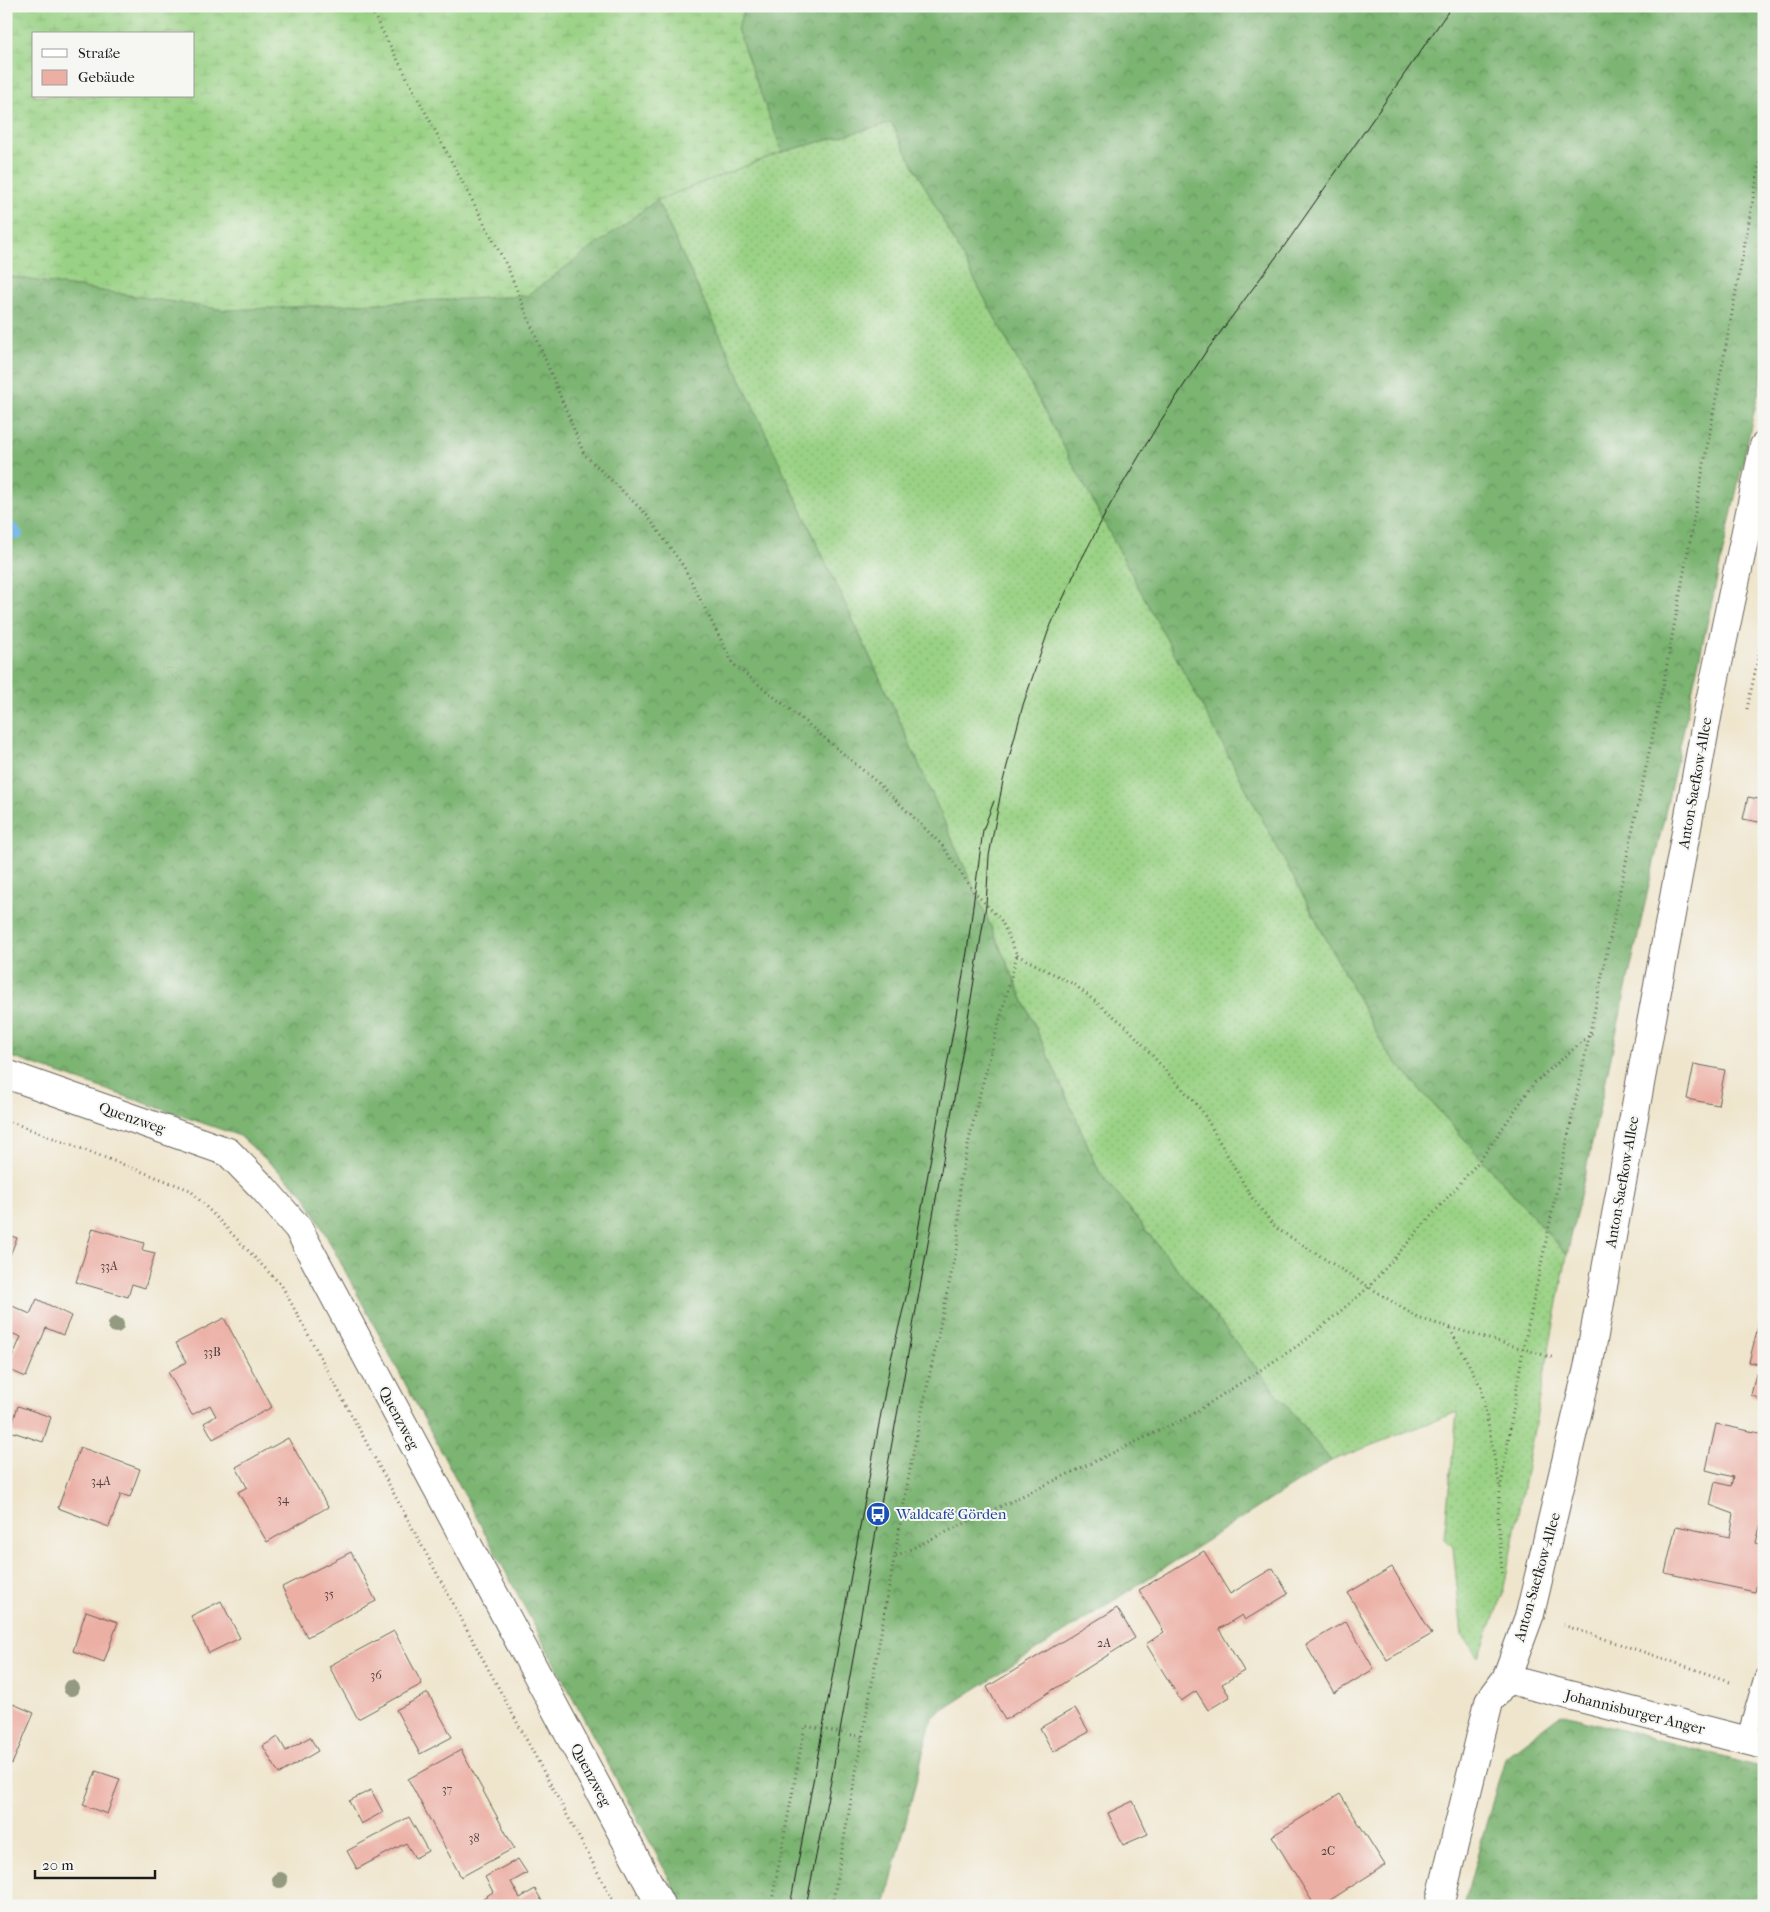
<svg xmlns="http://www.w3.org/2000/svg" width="1770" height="1912" font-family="'IM FELL French Canon',serif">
  <defs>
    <pattern id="grass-dots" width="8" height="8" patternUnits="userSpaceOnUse" patternTransform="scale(1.25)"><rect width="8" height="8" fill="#9ad285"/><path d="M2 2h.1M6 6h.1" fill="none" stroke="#84b472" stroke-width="1.8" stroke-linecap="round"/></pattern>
    <pattern id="forest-crowns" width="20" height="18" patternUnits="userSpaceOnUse" patternTransform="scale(1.25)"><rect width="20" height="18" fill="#7bb472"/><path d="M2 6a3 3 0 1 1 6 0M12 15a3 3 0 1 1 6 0" fill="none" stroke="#64925d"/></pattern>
    <pattern id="wetland-marsh" width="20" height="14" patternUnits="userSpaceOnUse" patternTransform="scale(1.25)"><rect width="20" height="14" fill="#9ad285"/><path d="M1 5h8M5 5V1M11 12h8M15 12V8" fill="none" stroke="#84b472"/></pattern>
  </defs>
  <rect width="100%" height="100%" fill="#f6f6f2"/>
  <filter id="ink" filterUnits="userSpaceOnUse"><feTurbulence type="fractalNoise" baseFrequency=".02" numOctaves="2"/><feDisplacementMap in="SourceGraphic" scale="10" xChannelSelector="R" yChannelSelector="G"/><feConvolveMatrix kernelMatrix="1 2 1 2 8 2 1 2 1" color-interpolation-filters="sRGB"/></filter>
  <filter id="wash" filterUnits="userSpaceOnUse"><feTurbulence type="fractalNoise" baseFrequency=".0096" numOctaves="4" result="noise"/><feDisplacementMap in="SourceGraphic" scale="20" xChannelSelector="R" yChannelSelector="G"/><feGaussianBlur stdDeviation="1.12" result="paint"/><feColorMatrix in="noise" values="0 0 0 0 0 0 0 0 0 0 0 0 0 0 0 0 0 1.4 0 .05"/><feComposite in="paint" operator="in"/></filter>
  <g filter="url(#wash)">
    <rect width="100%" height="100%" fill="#efe5cc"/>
    <path fill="url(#grass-dots)" stroke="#5b7750" d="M891,122L1386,1051L1567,1255L1503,1593L1479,1656L1462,1635L1453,1547L1444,1538L1457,1412L1331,1461L1100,1173L897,715L657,200L782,152Z"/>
    <path fill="url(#forest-crowns)" stroke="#4c6847" d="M745,6H1764V367L1567,1255L1386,1051L891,123L782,152L737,29Z
      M657,200L897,715L1100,1173L1331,1461L932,1717L885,1906H684L304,1194L240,1136L6,1055V276L226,310L525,296Z
      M1561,1714L1764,1768V1906H1463L1505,1757Z"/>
    <path fill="url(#wetland-marsh)" stroke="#5b7750" fill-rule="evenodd" d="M6,6H745L737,29L782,152L657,200L526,296L226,310L6,276ZM34,34H194V96H34Z"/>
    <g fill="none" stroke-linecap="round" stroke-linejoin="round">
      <path stroke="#6cb4e3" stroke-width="12" d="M6,524L17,534"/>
    </g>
    <g id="blocks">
      <path fill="#ecafa4" d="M1748,797L1764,800V823L1743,819Z
        M1694,1064L1725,1070L1718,1105L1687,1099Z
        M93,1228L144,1243L142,1250L155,1253L145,1288L132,1284L128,1297L76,1282Z
        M6,1234L17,1238L6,1265Z
        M37,1299L71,1316L63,1335L46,1328L26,1377L7,1369L21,1337L6,1331V1309L8,1304L30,1314Z
        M1761,1315L1764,1316V1365L1749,1362Z
        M224,1318L272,1407L213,1439L204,1423L216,1416L210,1405L192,1415L168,1372L186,1362L176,1343Z
        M1756,1374L1764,1376V1401L1751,1395Z
        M18,1406L51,1417L43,1442L10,1431Z
        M1716,1424L1764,1434V1511L1756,1543L1764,1545V1552L1755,1592L1665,1573L1676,1526L1730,1537L1734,1514L1710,1505L1715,1482L1731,1486L1733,1477L1706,1470Z
        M288,1438L328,1507L267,1542L238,1492L247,1487L236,1467Z
        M80,1447L140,1469L130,1497L121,1494L109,1527L58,1508Z
        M1204,1551L1230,1594L1273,1568L1288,1594L1245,1620L1242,1615L1219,1629L1244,1671L1222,1684L1230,1697L1208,1710L1196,1691L1181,1701L1146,1644L1164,1632L1139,1590Z
        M351,1552L376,1601L307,1637L282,1587Z
        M1392,1567L1432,1634L1387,1660L1348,1593Z
        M221,1601L240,1638L209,1653L191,1616Z
        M1117,1608L1135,1638L1005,1720L987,1687Z
        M86,1611L118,1622L104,1662L73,1651Z
        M1346,1621L1374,1669L1334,1693L1306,1645Z
        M394,1631L422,1684L358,1719L329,1666Z
        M428,1693L452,1737L420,1754L396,1710Z
        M6,1701L34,1713L12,1764L6,1762Z
        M1075,1708L1089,1732L1053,1752L1040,1728Z
        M278,1737L286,1751L310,1737L318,1751L279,1774L263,1746Z
        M461,1750L514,1848L461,1877L408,1779Z
        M96,1771L120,1779L107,1814L83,1805Z
        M371,1790L383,1812L361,1824L349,1801Z
        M1340,1794L1385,1865L1321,1906H1315L1272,1836Z
        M1133,1801L1148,1834L1123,1845L1108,1813Z
        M409,1817L428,1851L415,1858L406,1843L357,1869L347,1851Z
        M518,1859L527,1873L511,1882L520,1898L535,1889L545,1906H484L480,1900L493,1892L485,1877Z"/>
    </g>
  </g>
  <g filter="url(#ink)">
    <use href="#blocks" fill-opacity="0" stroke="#66625a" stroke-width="1"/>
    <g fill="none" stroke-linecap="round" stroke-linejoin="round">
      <g stroke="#66625a" stroke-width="21">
        <path id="service" d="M1746,1740L1764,1677"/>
      </g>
      <g stroke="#66625a" stroke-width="30">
        <path id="minor" d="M1506,1679L1764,1745
          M1439,1906L1489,1702L1506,1679L1530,1614L1588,1368L1710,701L1764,446"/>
      </g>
      <g stroke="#66625a" stroke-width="30">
        <path id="tertiary" d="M6,1074L228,1152L264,1189L298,1228L661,1906"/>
      </g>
      <path stroke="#66625a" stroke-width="3" stroke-dasharray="1 4" stroke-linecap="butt" d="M369,6L507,266L584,454L646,514L684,567L733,664L808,724L878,783L941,844L974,892L1001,920L1017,955L979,1097L960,1180L958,1242L913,1453L832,1906
        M1747,709L1764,631
        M1017,955L1075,985L1127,1027L1202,1111L1252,1198L1276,1228L1418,1318L1554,1358
        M6,1120L190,1190L282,1286L616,1906
        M1450,1329L1481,1387L1500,1488
        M896,1556L1188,1417L1305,1341L1369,1287L1481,1159L1534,1083L1592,1033
        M1502,1573L1498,1515L1500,1491L1523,1350L1662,691L1764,140
        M1563,1625L1730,1681
        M771,1906L805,1726L863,1737"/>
      <use href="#service" stroke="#fff" stroke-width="19"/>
      <use href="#minor" stroke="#fff" stroke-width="28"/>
      <use href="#tertiary" stroke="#fff" stroke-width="28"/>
      <path stroke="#1c1c1c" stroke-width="1" d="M790,1906L891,1359L907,1293L967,952L983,830L994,801
        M806,1906L831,1781L963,1049L986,905L989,856L1003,781L1023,705L1049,629L1078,566L1110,505L1156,428L1205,353L1285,245L1452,6"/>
    </g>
    <g fill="#939a80">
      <circle cx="116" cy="1325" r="8"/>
      <circle cx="71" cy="1688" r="8"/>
      <circle cx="280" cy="1880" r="8"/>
    </g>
  </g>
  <defs>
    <g id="bus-disc" transform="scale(1.25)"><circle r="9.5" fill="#1a4fb4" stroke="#f6f6f2"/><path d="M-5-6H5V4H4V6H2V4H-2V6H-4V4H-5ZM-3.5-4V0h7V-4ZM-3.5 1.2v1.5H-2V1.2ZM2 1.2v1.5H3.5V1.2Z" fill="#fff"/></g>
  </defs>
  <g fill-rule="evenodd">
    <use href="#bus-disc" x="878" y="1514"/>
  </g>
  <g text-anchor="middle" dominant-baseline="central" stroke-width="4" stroke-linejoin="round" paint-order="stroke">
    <g font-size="12" fill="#50413e">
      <text x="109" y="1266">33A</text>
      <text x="212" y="1352">33B</text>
      <text x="101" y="1481">34A</text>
      <text x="283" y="1499">34</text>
      <text x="329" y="1594">35</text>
      <text x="1104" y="1643">2A</text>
      <text x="376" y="1675">36</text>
      <text x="447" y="1789">37</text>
      <text x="474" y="1838">38</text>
      <text x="1328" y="1851">2C</text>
    </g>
    <g font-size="15" fill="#1c1c1c" stroke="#f6f6f2">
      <text transform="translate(1695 783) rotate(-80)">Anton-Saefkow-Allee</text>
      <text transform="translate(132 1118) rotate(19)">Quenzweg</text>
      <text transform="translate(1622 1182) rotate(-80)">Anton-Saefkow-Allee</text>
      <text transform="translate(399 1418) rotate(62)">Quenzweg</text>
      <text transform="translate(1537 1577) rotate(-74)">Anton-Saefkow-Allee</text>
      <text transform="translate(1635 1712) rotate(14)">Johannisburger Anger</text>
      <text transform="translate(591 1775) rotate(62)">Quenzweg</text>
    </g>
    <g font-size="15" fill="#164399" stroke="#f6f6f2" text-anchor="start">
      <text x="896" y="1514">Waldcafé Görden</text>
    </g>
  </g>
  <rect width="1770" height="1912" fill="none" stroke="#f6f6f2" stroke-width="25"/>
  <rect x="32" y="32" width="162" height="65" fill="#f6f6f2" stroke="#9f9f9c"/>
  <rect x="42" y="49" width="25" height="8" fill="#ffffff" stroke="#9f9f9c"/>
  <text x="78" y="58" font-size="15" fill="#1c1c1c">Straße</text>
  <rect x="42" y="70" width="25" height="15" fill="#ecafa4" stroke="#9f9f9c"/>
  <text x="78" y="82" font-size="15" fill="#1c1c1c">Gebäude</text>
  <path d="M35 1870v8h120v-8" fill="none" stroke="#1c1c1c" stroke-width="2.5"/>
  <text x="42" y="1870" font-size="15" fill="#1c1c1c" stroke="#f6f6f2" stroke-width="4" paint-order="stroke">20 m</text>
</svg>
